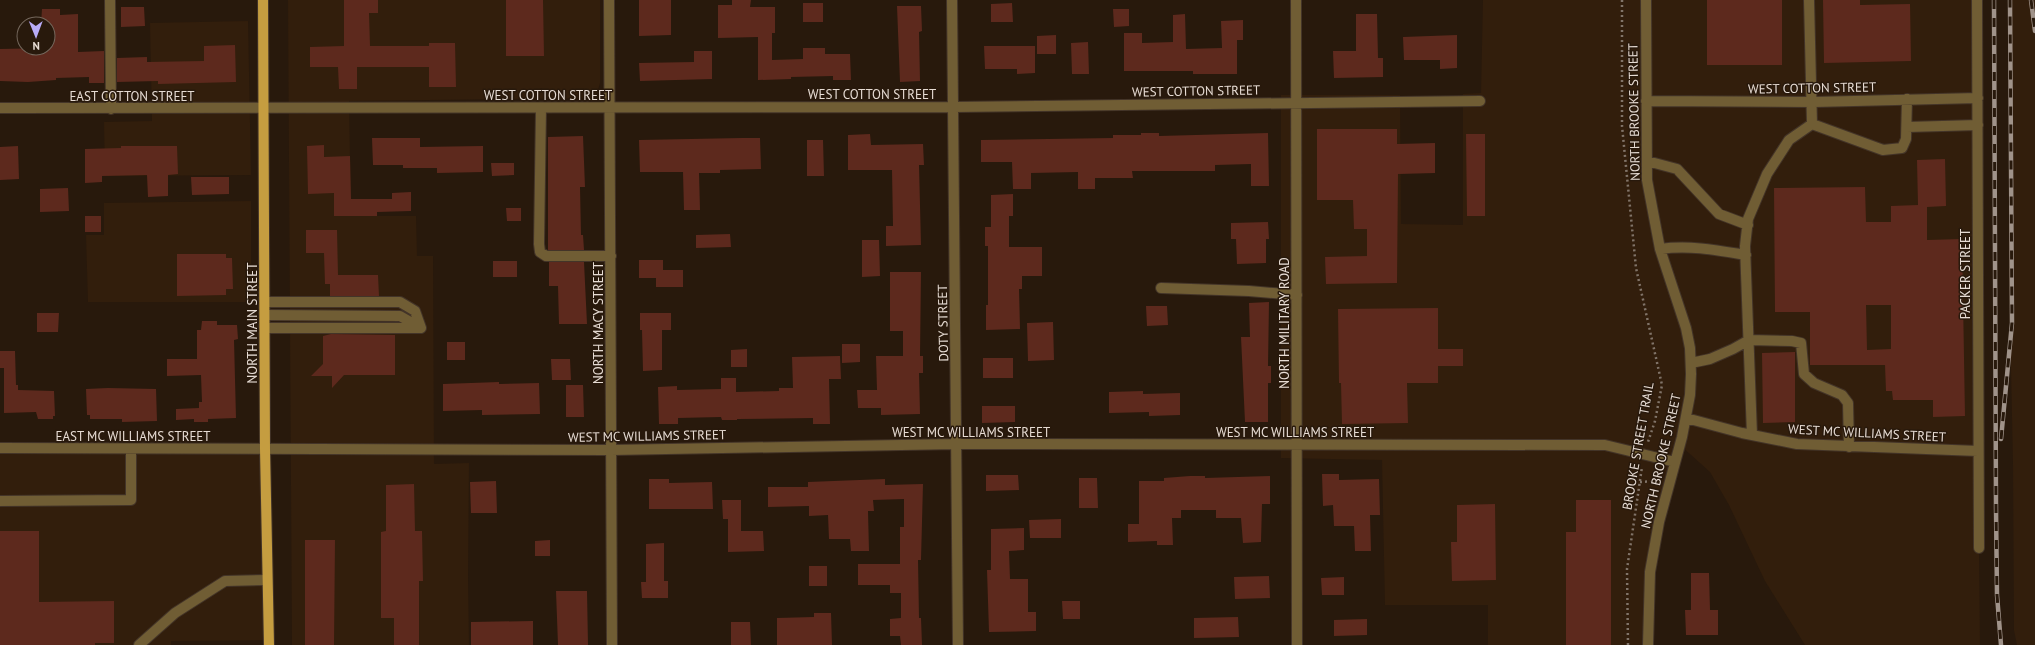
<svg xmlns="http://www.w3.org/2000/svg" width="2035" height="645" font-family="'PT Sans',sans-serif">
  <rect width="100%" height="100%" fill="#28190c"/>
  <path fill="#321e0c" d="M288,0H600V83L597,93L591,98L349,101L351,216H416L417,256H433L434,464L469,463L468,577L469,645H292Z
    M1483,0H1977L1978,451L1980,645H1805L1765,581L1729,505L1710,472L1680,445L1659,522L1648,645H1488V605H1385L1382,460L1281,458V95H1400L1401,224L1463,225V94L1481,93Z
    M2011,0H2035V645H2017L2014,630L2013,464L2009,273Z
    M248,21L251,175L105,176L104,122L152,121L150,23Z
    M251,201V302H88L86,235H104V203Z
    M0,448L265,449L269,640L171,641V645H0Z"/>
  <path fill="#5d291d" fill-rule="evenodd" d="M344,0H378V13H369L370,46H429V43H455L456,87H429V67H357V89H339L338,67H310V47L344,46Z
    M506,0H543L544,56H506Z
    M639,0H671V35L639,36Z
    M732,0H751L750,7H775V33H772V60L803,59V48H825V54H850L851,80H833V76L791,77V79L758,80V37L718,38V5H732Z
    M1707,0H1782V65H1707Z
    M1823,0H1860V5L1910,4L1911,61L1824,63Z
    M803,3H823V22H803Z
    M1012,3L1013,22H991V4Z
    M897,6H921L922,31L919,32L920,81L900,82Z
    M121,7H144L145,26L121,27Z
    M42,9H60V15L78,14V52L104,51V83H89V77L56,78V80L28,82L0,81V49L48,48V24H41Z
    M1113,9H1129V26L1114,27Z
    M1185,14L1186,49L1222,48L1221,21L1243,20V40H1237V74H1193V71H1124V33H1142V43L1173,42V15Z
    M1356,14H1377L1378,58H1383V77L1334,78L1333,51H1356Z
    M1056,35V54H1037V36Z
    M1457,35V68L1440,69V60H1404L1403,37Z
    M1088,42L1089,74H1072L1071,43Z
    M235,45L236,82L158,84V81L117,82V58L147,57V62L204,61V46Z
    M984,46H1035V73L1017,74V69H985Z
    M694,51H712V79L640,81L639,63L694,62Z
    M1317,129H1397V144L1435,143V173L1398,174L1397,283L1326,284L1325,257L1367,256V229H1354L1353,200H1317Z
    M1141,133H1159V136L1268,133L1269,186H1251V164L1215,165V171H1132L1133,178H1095V189H1078V172L1031,173V189H1013L1012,162H981V140L1113,138V135H1141Z
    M870,134L871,145L923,144L924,165H919L921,245L886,246V226H893L892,170H848V135Z
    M1466,134H1485V216H1467Z
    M583,136L585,187H580L581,235H583L584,250H548V137Z
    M372,138H420V147L483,146V172L437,173V168H403V165H373Z
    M742,138H760L761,169L720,170V173H699L700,210H684L683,172H640L639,140Z
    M807,140H823L824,176H807Z
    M324,145V157L350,156L351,199H392V193L411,192V211L377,212V216H334V193L308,194L307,146Z
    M18,146L19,179L0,180V147Z
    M121,146H177L178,174L168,175V196L148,197L147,175L102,176V182L85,183V149L121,148Z
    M1945,159L1946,206L1927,207V240L1962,239L1965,416L1933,417V400H1893L1892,391H1886L1885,365H1810V312H1775L1774,188L1865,187L1866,222H1891V206L1918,205L1917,160ZM1866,305H1891V349L1867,350Z
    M491,163H514V175L492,176Z
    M191,177H229V194L192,195Z
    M68,188L69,211L40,212V189Z
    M1013,194V216H1009V247H1042V276H1022V289H1019L1020,329L986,330V305H988V246H985V227H991V195Z
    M506,208H521V221H507Z
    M85,216H101V232H85Z
    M1268,222L1269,239H1266V263L1237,264L1236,239H1231V223Z
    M306,230H337L338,275H378L379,296H330V284H325L324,253H306Z
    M730,234L731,247L696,248V235Z
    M862,240H879L880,276L862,277Z
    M177,254H226V258H232L233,289H226V295L177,296Z
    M639,260H663V270H683V287H656V278H639Z
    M493,261H517V277H493Z
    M549,262H584L587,324H559L558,286H549Z
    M890,272H921L920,356H923V373H919L920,414L881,415V408H858L857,390H877L876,356H903V331H890Z
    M1269,302L1268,366H1271V383H1268V422H1245L1241,337H1250L1249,303Z
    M1146,306H1167L1168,325L1147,326Z
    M1438,308V349H1463V366H1438V383H1407L1408,423L1342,424L1341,383H1339L1338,309Z
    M37,313H59L58,332H37Z
    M640,313H671V330H662V370L643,371L642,330H640Z
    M202,321H217V325H237L238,339L234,340L236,418L208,419V422H194V419L176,420V409L199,408V402H202L201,375L167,376V359H197V330H201Z
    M1053,322L1054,360L1028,361L1027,323Z
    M331,334L395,335V375H344L332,388V376H311L323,364V336Z
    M447,342H465V360H447Z
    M842,344H860V362L842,363Z
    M747,349V367H731V350Z
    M0,351H15L16,385H18V390L54,391L55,416H53V419H38L36,412L4,413V368H0Z
    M1795,352V422L1763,423L1762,353Z
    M840,356L841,379H829L830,424H813V418L737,419V420H722L721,417L678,418V424H659L658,387L677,386V390L721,389V378H736V392L779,391V388H793L792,357Z
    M983,358H1013V378H983Z
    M551,359H570L571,380H552Z
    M499,382V384L539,383L540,414L482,415V410L443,411V384Z
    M566,385H583L584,417H566Z
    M108,388L156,389L157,421L122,422V419H90V415H87L86,389Z
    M1143,391V394L1180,393V415L1149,416V412L1109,413V392Z
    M982,406H1015V422L982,423Z
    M1322,474H1339V480L1379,479L1380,515H1370L1371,551H1355L1354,526H1334L1333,505L1323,506Z
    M986,475H1018L1019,490L986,491Z
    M1190,476H1205V478L1270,476V504H1262L1261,542L1243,543L1241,518H1216V510H1181V518H1172L1173,545H1157V541L1128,542V524H1139V481H1164V478Z
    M1079,478H1097L1098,508H1079Z
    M649,479H669V483L712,482L713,509H649Z
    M885,479V485L923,484L921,560H918L919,618H921L922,645H901L900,636H890V619L901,618V593H890V585H858V564H900V527H904V499L873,500L874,511H868L869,551H851L850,539H829L828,515L809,516V506L768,507V487H808V482Z
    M496,481L497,513H471L470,482Z
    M414,484L415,531H422L423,581H419V645H394V618H381V532L386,531V485Z
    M722,500H741V531H763L764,551L728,552V519H723Z
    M1576,500H1611V645H1566V532H1576Z
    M1495,504L1496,580L1452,581L1451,542H1457V505Z
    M1061,519V538H1030L1029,520Z
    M1024,528V550L1009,551L1010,579H1028V612H1036V631L989,632L987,570H991V529Z
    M0,531H39V602L114,601V643H95V645H0Z
    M305,540H335L334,645H305Z
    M550,540V556H535V541Z
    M664,543V581H668V598H642L641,582H646V544Z
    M809,566H827V586H809Z
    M1691,573H1709L1710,610H1718V635H1686L1685,610H1691Z
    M1269,576L1270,598L1235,599L1234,577Z
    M1344,577V595H1322L1321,578Z
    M556,591H587L588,645H558Z
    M1062,601H1080V619H1063Z
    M814,613H831L832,645H777V618L814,617Z
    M1238,617L1239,637L1194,638V618Z
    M1367,619V635L1334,636V620Z
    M533,621V645H471V622Z
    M731,622H750L751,645H731Z"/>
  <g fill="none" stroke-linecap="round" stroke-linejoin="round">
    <g stroke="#433428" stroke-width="12">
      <path id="minor" d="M110,0L111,109
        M609,0L612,645
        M952,0L958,645
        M1296,0L1297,645
        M1646,0L1647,180L1660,249L1686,328L1690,348L1691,374L1690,395L1682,437L1659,522L1650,572L1648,645
        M1977,0L1979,548
        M1646,101L1813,102L1978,98
        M0,108L953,107L1480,101
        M541,108L539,244L540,252L546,256H611
        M1812,124L1883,150L1902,148L1906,139L1907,99
        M1907,127L1978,125
        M1647,161L1677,169L1719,214L1748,225
        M1660,249C1690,245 1716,250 1746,255
        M1161,288L1249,291L1297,295
        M265,302H400L415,311L421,328
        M265,315L400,316L421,328
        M265,328H421
        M1691,363L1710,359L1733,349L1749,340L1792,341L1801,343L1804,374L1814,383L1842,395L1848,403L1849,447
        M1686,418L1742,433L1797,444L1978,451
        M1752,435L1745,246L1748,219L1767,174L1789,140L1812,124L1809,0
        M0,448L611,450L957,444L1605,445L1675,462
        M0,501L131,500V449
        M139,645L175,613L225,581L267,580"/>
    </g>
    <g stroke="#433428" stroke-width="12">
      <path id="major" d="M263,0L265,449L269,645"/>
    </g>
    <path stroke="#817469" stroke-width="2.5" stroke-dasharray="2 3" stroke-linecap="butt" d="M1622,0V126L1636,268L1662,385L1655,421L1648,442
      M1640,482L1658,481
      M1628,645L1627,569L1642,467"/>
    <use href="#minor" stroke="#705d34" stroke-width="10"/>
    <use href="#major" stroke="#c59d40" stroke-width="10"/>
    <g stroke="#a0938a" stroke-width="4.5">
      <path id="rail" d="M1994,0L1996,508L1997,595L2001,645
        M2031,0L2035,31
        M2001,439L2012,323L2010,0"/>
    </g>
    <use href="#rail" stroke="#28190c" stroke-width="3" stroke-dasharray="9" stroke-linecap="butt"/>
  </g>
  <g text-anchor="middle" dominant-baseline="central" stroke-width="3" stroke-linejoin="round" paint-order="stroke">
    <g font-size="13" fill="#e7dcd4" stroke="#28190c">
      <text transform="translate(1812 88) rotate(-1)">WEST COTTON STREET</text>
      <text transform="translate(1196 91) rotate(-1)">WEST COTTON STREET</text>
      <text x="872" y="94">WEST COTTON STREET</text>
      <text x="548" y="95">WEST COTTON STREET</text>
      <text x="132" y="96">EAST COTTON STREET</text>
      <text transform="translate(1634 112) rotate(-91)">NORTH BROOKE STREET</text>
      <text transform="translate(1965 274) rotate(-90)">PACKER STREET</text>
      <text transform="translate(252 323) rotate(-90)">NORTH MAIN STREET</text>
      <text transform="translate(598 323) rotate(-90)">NORTH MACY STREET</text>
      <text transform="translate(943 323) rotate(-91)">DOTY STREET</text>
      <text transform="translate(1284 323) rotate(-90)">NORTH MILITARY ROAD</text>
      <text x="971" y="432">WEST MC WILLIAMS STREET</text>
      <text x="1295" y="432">WEST MC WILLIAMS STREET</text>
      <text transform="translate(1867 433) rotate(3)">WEST MC WILLIAMS STREET</text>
      <text x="133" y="436">EAST MC WILLIAMS STREET</text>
      <text transform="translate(647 436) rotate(-1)">WEST MC WILLIAMS STREET</text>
      <text transform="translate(1638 446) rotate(-80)">BROOKE STREET TRAIL</text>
      <text transform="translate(1661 461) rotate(-77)">NORTH BROOKE STREET</text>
    </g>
  </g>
  <g transform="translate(36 36) rotate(179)"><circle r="19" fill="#28190c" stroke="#74675c"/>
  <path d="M0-3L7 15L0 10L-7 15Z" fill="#b8abf7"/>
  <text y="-6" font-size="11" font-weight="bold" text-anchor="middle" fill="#e7dcd4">N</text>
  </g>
</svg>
